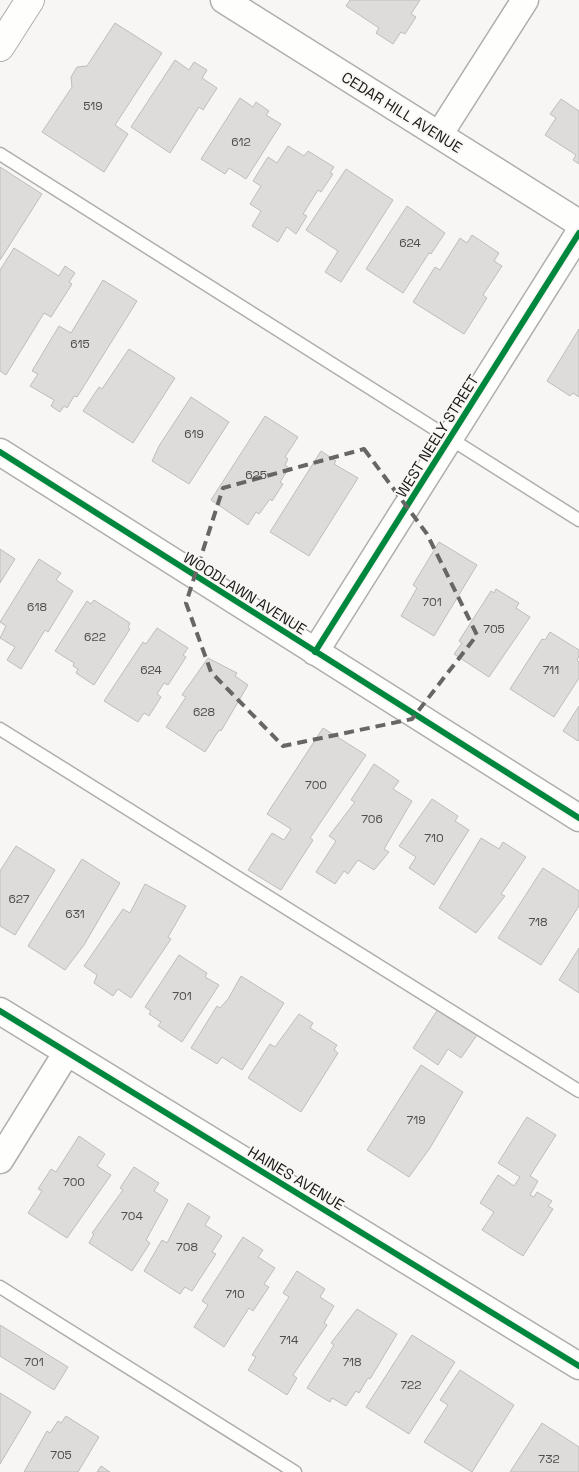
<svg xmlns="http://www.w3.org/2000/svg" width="579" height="1472" font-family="'Space Grotesk',sans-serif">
  <rect width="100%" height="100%" fill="#f8f6f4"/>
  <path fill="#dddcda" stroke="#bebdbb" d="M350,0H420L411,14L416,17L405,34L401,32L393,44L376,33L379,28L346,6Z
    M115,23L162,53L115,125L128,134L104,172L42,132L72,87L71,77L77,67L87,66Z
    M175,60L189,70L194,62L207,70L202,78L217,88L203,110L199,107L170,153L131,127Z
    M240,98L253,107L256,102L269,111L266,115L281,124L246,179L229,168L225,174L201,159Z
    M561,99L579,111V164L573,160L576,155L545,135L556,118L550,114Z
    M288,146L304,156L308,151L334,167L330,173L333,174L321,192L318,190L303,214L307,216L296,234L287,227L278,242L252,226L261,211L250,204L261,186L253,181L268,157L277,163Z
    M0,167L42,194L0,260Z
    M346,169L393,200L341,282L325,272L338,251L306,230Z
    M407,206L445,233L431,254L429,253L403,293L366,269Z
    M472,235L499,253L494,261L502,266L483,295L487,298L464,334L413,302L435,267L440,270L460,238L467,243Z
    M14,248L59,276L65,266L75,273L69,282L72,284L51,317L44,313L6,375L0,371V270Z
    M103,280L137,301L77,397L74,396L67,408L64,406L60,412L51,406L54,400L30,386L38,374L32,371L59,326L71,333Z
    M579,329V397L573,393L570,396L547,381Z
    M129,349L175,378L133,443L83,411L99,387L102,389Z
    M191,397L229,422L189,484L152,461L159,446Z
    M265,416L298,437L285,457L288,459L285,465L289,468L280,482L283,484L272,501L270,499L259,514L256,512L248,525L211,500Z
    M321,451L336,461L334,464L358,478L309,556L270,532Z
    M439,542L477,565L434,636L401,616L417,588L413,585Z
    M0,549L15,559L0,583Z
    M39,559L61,573L56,580L73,591L48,632L45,630L21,669L7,660L15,647L0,638L6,626L0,622Z
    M496,589L519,603L516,608L530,617L489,677L454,654L462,643L459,641L491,591L494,593Z
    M94,600L130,623L128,627L130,629L94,685L76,673L78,669L73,666L74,663L55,651L87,601L91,604Z
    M157,628L188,648L183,655L186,657L168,685L164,683L157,694L161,697L149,716L144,713L138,722L104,701L143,642L146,644Z
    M550,632L579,650V656L577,660L579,662V678L554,717L510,689L542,639L545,640Z
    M208,658L237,673L235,676L248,685L221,731L219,730L205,752L166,727L186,697L182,695Z
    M579,706V740L578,741L563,731Z
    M323,728L366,755L310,838L313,840L281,890L248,870L272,833L284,840L291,829L267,814Z
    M374,764L399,781L393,789L412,801L384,849L389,852L374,870L358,860L348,874L344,871L335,884L316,872L336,841L329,836L355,802L351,800Z
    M432,799L458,816L455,821L469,830L434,885L409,868L416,857L399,846Z
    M481,838L499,849L503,842L526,857L501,894L505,896L476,933L439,908Z
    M16,846L55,870L15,935L0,926V871Z
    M82,859L120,883L84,945L65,970L28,946Z
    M543,868L579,891V906L541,965L498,938Z
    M145,884L186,906L168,937L171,939L131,998L118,989L113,996L94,983L97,975L84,966L123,909L130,913Z
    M579,948V993L559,980Z
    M179,955L207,973L205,977L219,985L182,1042L158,1026L161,1022L149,1014L151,1011L145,1007Z
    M241,976L284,1003L242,1070L222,1057L217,1064L191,1048L217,1006L220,1008L228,999Z
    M438,1009L477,1035L461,1058L448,1049L438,1065L413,1048Z
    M299,1014L313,1023L310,1028L337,1045L334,1050L338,1053L301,1112L248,1078L270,1044L275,1047Z
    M421,1065L463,1092L430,1148L409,1177L367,1150Z
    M527,1117L556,1135L530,1176L538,1181L530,1195L534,1197L537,1192L552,1201L548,1206L553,1209L523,1256L482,1230L494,1212L480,1203L498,1175L514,1186L520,1177L498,1163Z
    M79,1136L105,1154L97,1166L111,1175L67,1238L28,1213L42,1191L38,1189L51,1169L56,1172Z
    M134,1167L159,1183L154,1191L168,1200L146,1240L150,1243L132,1271L89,1243L94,1234L92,1233L123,1190L120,1188Z
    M188,1203L210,1217L205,1225L222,1236L212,1252L216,1254L192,1291L185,1287L180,1294L144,1271L162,1240L167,1243Z
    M243,1237L263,1250L258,1257L275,1268L264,1284L269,1287L253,1311L249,1308L224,1347L194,1327L208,1305L202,1301Z
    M297,1271L325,1289L320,1297L334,1306L324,1323L327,1325L293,1375L297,1378L287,1395L248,1370L256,1357L252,1355L289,1297L283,1293Z
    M357,1309L397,1334L370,1379L368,1378L359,1393L356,1391L346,1406L332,1398L330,1402L307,1388L334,1345L331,1343Z
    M0,1325L68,1367L54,1390L0,1356Z
    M412,1335L455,1362L409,1434L366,1407Z
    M460,1370L514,1405L472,1472L424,1442L448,1405L440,1400Z
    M0,1393L31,1412L0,1464Z
    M66,1416L99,1437L78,1472H24L47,1431L50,1433L58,1421L61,1423Z
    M542,1423L579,1447V1472H510Z
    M101,1466L110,1472H97Z"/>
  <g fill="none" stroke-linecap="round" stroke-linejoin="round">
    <g stroke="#afaead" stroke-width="15">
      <path id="lane" d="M0,154L579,520
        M0,729L579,1091
        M0,1287L295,1472"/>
    </g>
    <g stroke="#afaead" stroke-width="29">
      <path id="street" d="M224,0L579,223
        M439,135L525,0
        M0,452L579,818
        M315,652L579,233
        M0,1011L579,1366
        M0,1160L67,1052"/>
    </g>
    <g stroke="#afaead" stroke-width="30">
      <path id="secondary" d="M0,47L30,0"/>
    </g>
    <use href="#lane" stroke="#fefefd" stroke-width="12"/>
    <use href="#street" stroke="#fefefd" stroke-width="26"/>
    <use href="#secondary" stroke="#fefefd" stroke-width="28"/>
    <g stroke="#f9f7f3" stroke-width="9">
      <path id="cycleway" d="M0,452L579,818
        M315,652L579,233
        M0,1011L579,1366"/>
    </g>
    <use href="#cycleway" stroke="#00873e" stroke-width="6"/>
  </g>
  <path fill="none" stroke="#686665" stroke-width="4" stroke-dasharray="10 6" stroke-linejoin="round" d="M364,449L427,534L477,635L412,719L283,746L211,672L186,603L223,488Z"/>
  <g text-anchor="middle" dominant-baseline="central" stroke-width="4" stroke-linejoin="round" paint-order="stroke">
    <g font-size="12" fill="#4e4d4c">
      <text x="93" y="106">519</text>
      <text x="241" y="142">612</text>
      <text x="410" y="243">624</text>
      <text x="80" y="344">615</text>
      <text x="194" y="434">619</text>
      <text x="256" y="475">625</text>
      <text x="432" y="602">701</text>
      <text x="37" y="607">618</text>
      <text x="494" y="629">705</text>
      <text x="95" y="637">622</text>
      <text x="151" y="670">624</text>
      <text x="551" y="670">711</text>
      <text x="204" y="712">628</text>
      <text x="316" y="785">700</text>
      <text x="372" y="819">706</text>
      <text x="434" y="838">710</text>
      <text x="19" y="899">627</text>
      <text x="75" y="914">631</text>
      <text x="538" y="922">718</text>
      <text x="182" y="996">701</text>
      <text x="416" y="1120">719</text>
      <text x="74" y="1182">700</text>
      <text x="132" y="1216">704</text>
      <text x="187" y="1247">708</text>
      <text x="235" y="1294">710</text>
      <text x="289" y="1340">714</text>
      <text x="34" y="1362">701</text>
      <text x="352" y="1362">718</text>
      <text x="411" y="1385">722</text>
      <text x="61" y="1455">705</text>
      <text x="549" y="1459">732</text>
    </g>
    <g font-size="15" fill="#1a1918" stroke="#f9f7f3">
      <text transform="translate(402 112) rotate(32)">CEDAR HILL AVENUE</text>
      <text transform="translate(437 436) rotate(-58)">WEST NEELY STREET</text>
      <text transform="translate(245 593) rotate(32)">WOODLAWN AVENUE</text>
      <text transform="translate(296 1178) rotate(31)">HAINES AVENUE</text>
    </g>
  </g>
</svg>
